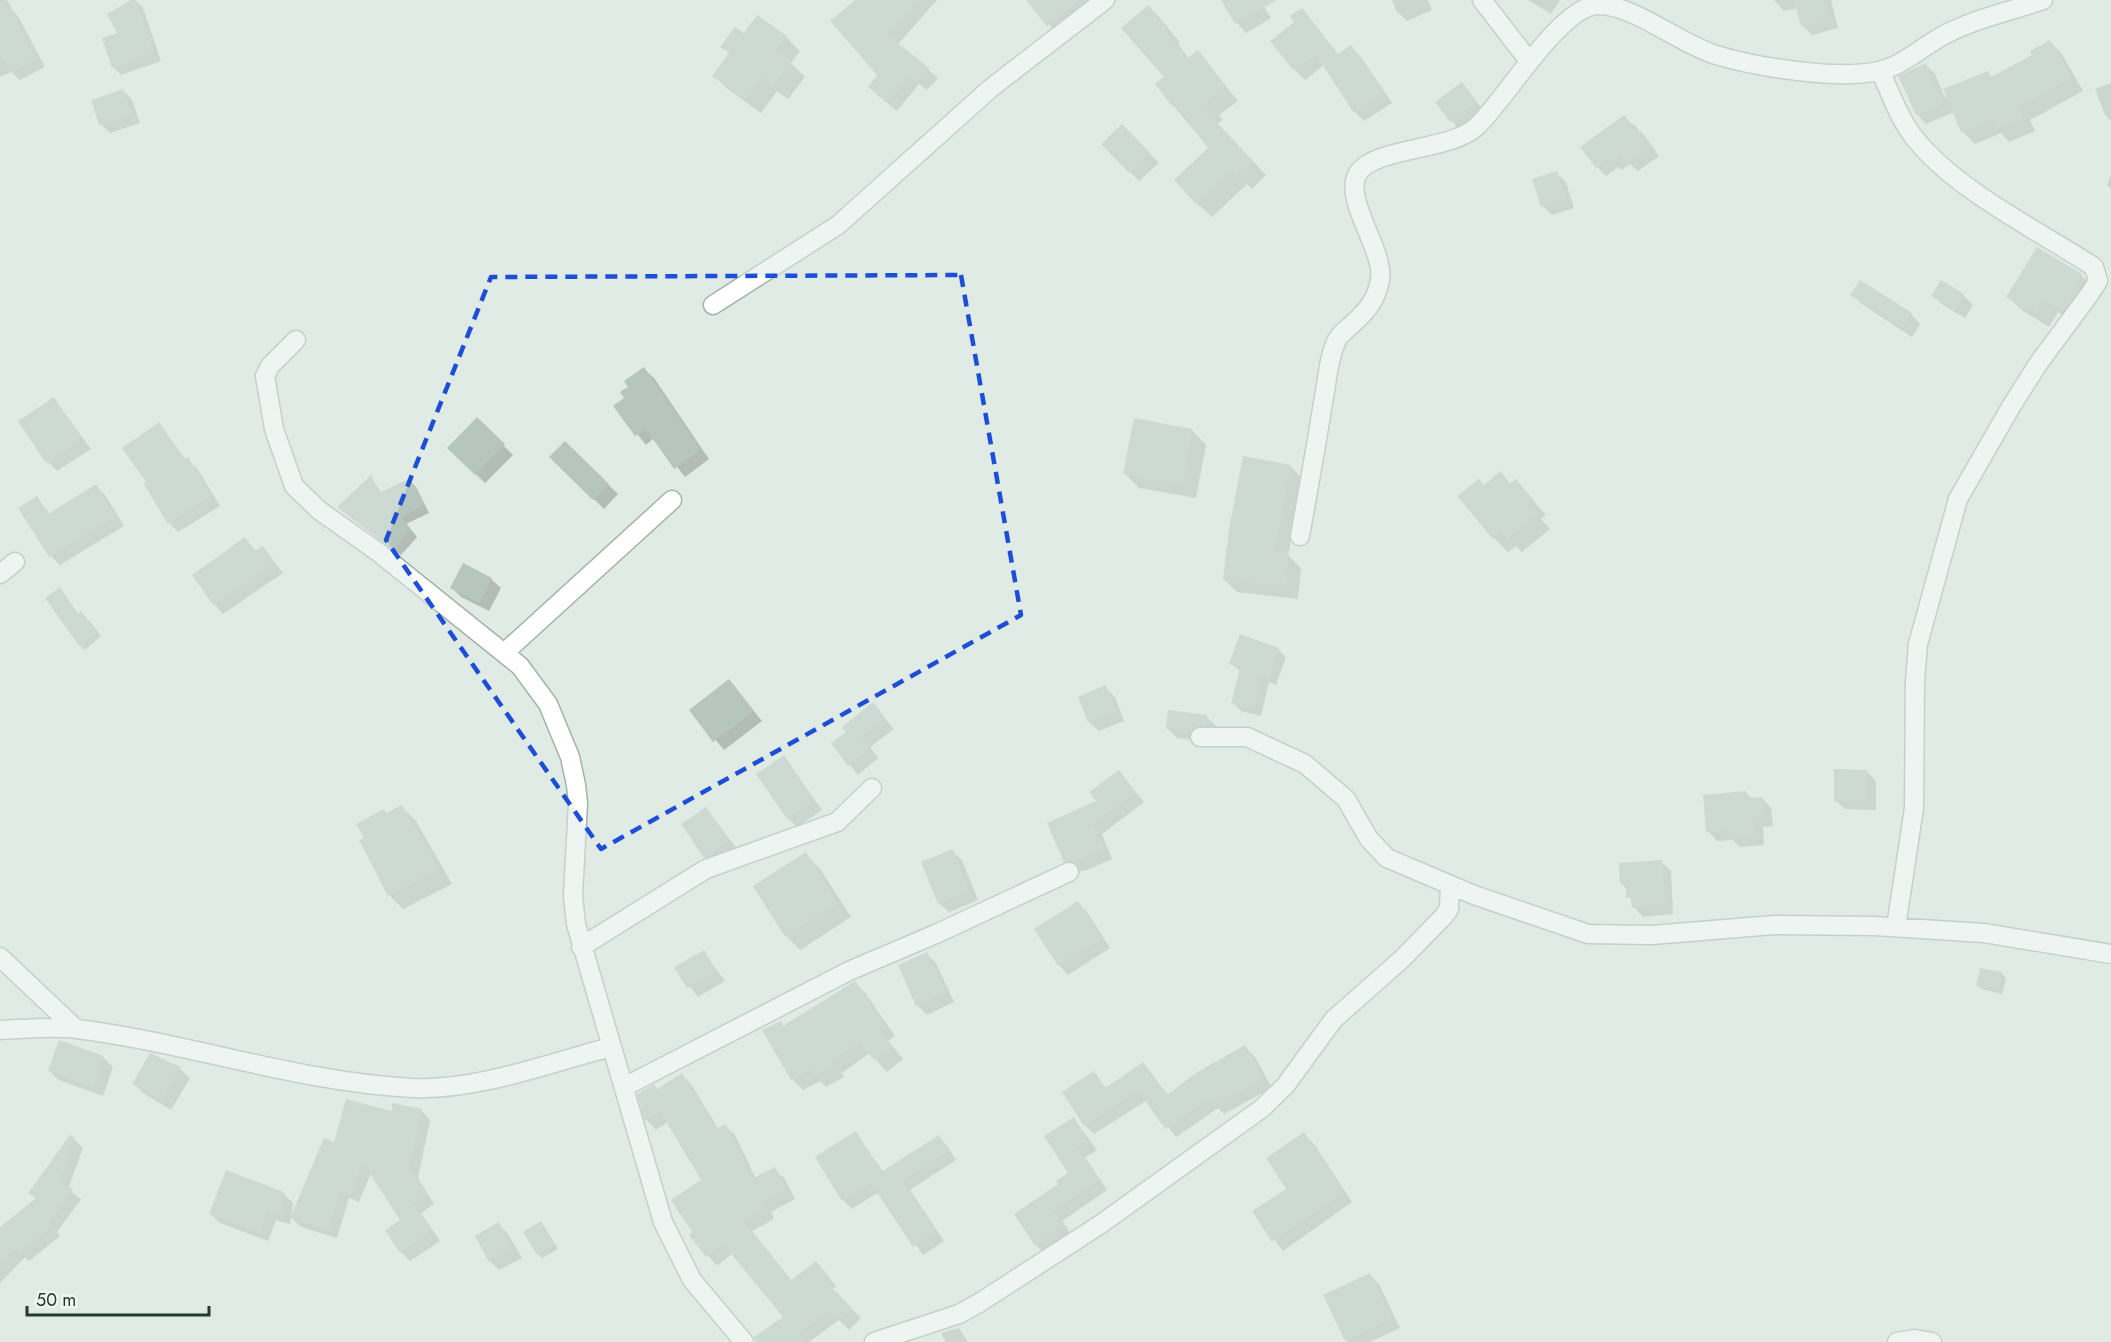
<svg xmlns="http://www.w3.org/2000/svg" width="2111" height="1342" font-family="Jost,sans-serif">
  <rect width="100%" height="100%" fill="#e0ebe5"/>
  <path fill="#0003" d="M135,0L143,8L161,61L121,75L113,67L120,33Z
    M857,0H937L898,44L938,78L927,90L919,84L897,111L879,96V75Z
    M1028,0H1100L1063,40Z
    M1223,0H1260L1271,18L1246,33L1237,23Z
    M1392,0H1428L1432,10L1407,21L1397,12Z
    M1528,0H1560L1551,14Z
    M1774,0H1831L1838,28L1812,35L1802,25L1798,8L1784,11Z
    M11,9L19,18L45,67L20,80L11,72L0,77V15Z
    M1302,10L1339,55L1351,47L1360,56L1392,103L1364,121L1355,112L1324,65L1305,80L1295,70L1272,41L1296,23Z
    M1162,21L1180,42L1178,44L1189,59L1198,52L1238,101L1219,115L1223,120L1217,124L1266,175L1252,189L1247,184L1212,217L1198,204L1210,149L1172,104Z
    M745,35L786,37L800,51L791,63L805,77L788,99L777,91L761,113L729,90L714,76L730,54L722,46Z
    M2050,42L2062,54L2083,91L2030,120L2035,131L2009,142L2001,133L1975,144L1962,131L1954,112L1926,124L1917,114L1926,65L1935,74L1945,98L1988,73L1993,78L2034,55Z
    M2111,83V121L2105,115L2095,89Z
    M1462,84L1485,112L1460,131L1437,102Z
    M123,90L132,100L140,123L110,133L101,124Z
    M1624,117L1644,135L1659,156L1638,171L1630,164L1621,170L1618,167L1606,176L1597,167Z
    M1122,126L1159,163L1139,181L1103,144Z
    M1556,173L1566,182L1574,208L1552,215L1543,206Z
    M2111,174V189L2107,185Z
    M2081,275L2096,290L2078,324L2058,312L2049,327L2023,311L2008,297Z
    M1852,295L1911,314L1920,324L1912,337L1862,304Z
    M1963,295L1973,305L1965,318L1943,305L1933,296Z
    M644,369L654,378L709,459L685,477L654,438L646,445L615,406L626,398L630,387Z
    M54,399L91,449L57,471L48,462Z
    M477,419L513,455L485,483L449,448Z
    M159,424L186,460L197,468L220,506L178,532L168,522L146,485Z
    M1192,430L1206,445L1196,498L1139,488L1124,473Z
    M565,443L618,494L604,509L551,457Z
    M1290,466L1303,479L1288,555L1301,568L1298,599L1237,592L1225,580Z
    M371,477L382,494L409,480L416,487L429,513L406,524L417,537L401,555L346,514Z
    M1516,481L1546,515L1541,519L1550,529L1522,552L1516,546L1508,552L1494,538L1484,486L1511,484Z
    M96,486L105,495L124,526L60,565L51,556L37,498L50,514Z
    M245,539L257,552L263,548L283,573L223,614L214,604Z
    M491,579L501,588L489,611L461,597L452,588Z
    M60,589L78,615L85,617L101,636L85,650L81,646Z
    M1278,650L1286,657L1276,685L1269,682L1261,716L1241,711L1233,703L1241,672L1231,663Z
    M729,681L762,721L724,750L691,710Z
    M1105,687L1115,697L1124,721L1099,731L1089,722Z
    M873,704L894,729L870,747L878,758L858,775L833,744L848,732Z
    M1207,717L1216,726L1215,735L1200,741L1177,738L1167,728Z
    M784,757L822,810L797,827L788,818Z
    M1119,772L1144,802L1102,834L1112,859L1084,871H1075L1065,861L1098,802Z
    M1867,772L1876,781V810L1845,809L1835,800Z
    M1745,792L1752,799L1762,798L1771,808L1773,826L1763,827L1764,845L1740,847L1733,840L1717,841L1708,831Z
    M402,807L416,821L452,884L403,909L389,895L366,838L387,814Z
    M706,809L738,850L714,866L705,857Z
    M952,851L962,860L978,900L949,912L939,903Z
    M805,854L820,869L851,917L800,950L786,936Z
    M1661,862L1671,871L1673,914L1643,917L1634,907L1627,889L1621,883Z
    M1078,903L1087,912L1110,948L1068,975L1059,965Z
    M703,952L725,981L698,997L676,968Z
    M927,954L936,963L954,1002L927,1015L917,1005Z
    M2001,973L2006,978L2002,994L1982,989L1977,985Z
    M855,982L866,994L895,1036L888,1041L903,1059L887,1072L870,1053L842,1073L844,1077L826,1087L820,1081L803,1090L792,1079L781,1023L785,1027Z
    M60,1042L104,1058L113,1067L103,1096L59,1080L49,1071Z
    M1245,1047L1255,1057L1272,1088L1224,1114L1218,1108L1176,1137L1147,1100L1094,1134L1085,1125L1093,1073L1107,1089L1143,1064L1169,1096Z
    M151,1055L180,1069L190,1078L171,1110L143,1093L134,1084Z
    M682,1075L691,1084L719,1130L725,1126L735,1135L756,1179L774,1169L784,1178L795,1199L771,1212L774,1219L752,1231L792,1281L816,1263L825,1272L836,1286L832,1289L861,1318L849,1330L839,1320L809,1342H757L785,1318L733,1253L717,1266L691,1235L694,1233L703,1180L668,1122L656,1130L647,1120L639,1095L658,1090Z
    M421,1110L430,1120L418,1178L434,1204L421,1213L440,1241L410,1261L401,1252L402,1221L371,1173L359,1202L349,1198L337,1238L301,1227L291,1217L290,1224L276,1220L268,1241L220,1223L211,1214L284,1194L293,1203L291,1217L335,1144L393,1113Z
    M1074,1119L1097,1150L1085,1157L1107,1190L1062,1221L1072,1236L1045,1254L1036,1245L1060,1185L1070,1173Z
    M856,1133L883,1172L938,1137L947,1146L956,1160L910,1190L944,1241L923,1255L879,1192L852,1209L843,1200L817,1158Z
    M1304,1134L1314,1144L1352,1202L1283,1251L1254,1212L1288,1189Z
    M74,1139L83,1148L68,1189L81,1199L57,1232L60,1236L29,1261L25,1257L0,1283V1238L37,1199L30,1193Z
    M499,1224L508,1234L522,1258L499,1270L490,1261Z
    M545,1228L558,1249L542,1258L538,1254Z
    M1370,1275L1379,1284L1400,1328L1370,1342H1348L1346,1340Z
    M959,1328L968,1342H946L941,1333Z"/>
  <path fill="#b6c5be" d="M0,0H7L38,58L10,73L0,54Z
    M131,0H136L154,53L112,68L102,38L117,33L107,14Z
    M855,0H919L888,35L929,68L917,82L909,76L887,103L868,87L877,75L830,21Z
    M1026,0H1080L1047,26Z
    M1221,0H1277L1235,24Z
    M1794,0H1825L1830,19L1801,26Z
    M1148,5L1168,27L1165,30L1187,59L1198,50L1226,86L1206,101L1210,106L1205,110L1253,161L1237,177L1232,171L1197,205L1174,180L1208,148L1174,103L1171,105L1155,84L1164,77L1121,28Z
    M1302,8L1338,54L1351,45L1384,93L1354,113L1316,55L1294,71L1270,41L1294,22L1290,16Z
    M757,15L787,36L776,50L791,61L773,86L762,77L746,100L712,76L729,53L720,47L735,27L744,33Z
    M2050,40L2071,78L2018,107L2023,118L1995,130L1991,120L1961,132L1943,89L1988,71L1991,77L2032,55L2030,51Z
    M1926,63L1944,103L1916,115L1898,76Z
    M1462,82L1477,102L1450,122L1435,102Z
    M123,89L132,114L99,125L91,100Z
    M1624,115L1632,125L1634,124L1651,146L1628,163L1621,154L1611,162L1608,158L1596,168L1580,147Z
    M1122,124L1150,153L1129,173L1101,144Z
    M1557,171L1566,199L1541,207L1532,179Z
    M2037,247L2082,274L2075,286L2080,289L2063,311L2043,299L2034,314L2006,297Z
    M1860,280L1912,313L1902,328L1850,295Z
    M1941,280L1964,294L1955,310L1931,296Z
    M644,367L701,449L674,469L646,429L635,436L613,406L624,398L620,392L628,387L624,381Z
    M54,397L82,439L46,463L18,421Z
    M477,417L505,444L475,475L447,448Z
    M1134,418L1192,429L1182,485L1123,474Z
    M159,422L184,459L188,457L212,496L167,523L144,484L146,482L122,448Z
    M565,441L609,484L593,500L549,457Z
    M1243,456L1291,465L1274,552L1289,554L1286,587L1223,580L1229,529Z
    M1500,471L1510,483L1516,479L1533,499L1528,504L1537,514L1507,539L1501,532L1493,539L1457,496L1479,479L1484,485Z
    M371,475L379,493L410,478L424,505L401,517L411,529L393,550L337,507Z
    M96,484L116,516L49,557L18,508L37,496L48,514Z
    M245,537L255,551L263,546L275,563L213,605L192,575Z
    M463,563L492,578L479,603L450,588Z
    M60,587L78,614L81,611L98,631L80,647L45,598Z
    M1240,634L1279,648L1269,678L1261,676L1254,709L1231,704L1240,668L1229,664Z
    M729,679L754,711L713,742L689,710Z
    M1106,685L1116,711L1088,722L1078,697Z
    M873,702L886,719L861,737L870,748L848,766L831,743L846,732L842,727Z
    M1168,710L1207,715L1206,726L1195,727L1190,732L1166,729Z
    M784,755L814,800L787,819L756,774Z
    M1834,769L1867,770V801H1834Z
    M1119,770L1136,792L1093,824L1104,849L1074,862H1064L1047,823L1096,801L1089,792Z
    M1746,791L1747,798L1762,797L1764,817L1754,818L1756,836L1729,838L1728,830L1706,832L1703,795Z
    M402,805L439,869L388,896L359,840L364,838L356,824L384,809L386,813Z
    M706,807L729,840L704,858L681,824Z
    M953,849L969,891L938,904L921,862Z
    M806,852L838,903L785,937L753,886Z
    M1662,860L1665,905L1632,908L1631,897L1626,898V884H1620L1619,863Z
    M1078,901L1102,938L1058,966L1034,929Z
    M704,950L716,971L687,988L674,967Z
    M927,952L946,992L916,1006L898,965Z
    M1980,968L2002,972L1998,990L1976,985Z
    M855,981L885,1024L878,1029L893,1047L875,1061L859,1042L832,1061L834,1065L814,1076L810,1069L791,1080L762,1030L781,1021L783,1026Z
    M59,1040L104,1056L93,1088L48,1071Z
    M1245,1045L1264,1078L1214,1106L1209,1098L1165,1129L1138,1090L1084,1126L1062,1092L1094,1071L1105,1088L1143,1062L1167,1095L1196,1073Z
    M150,1053L181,1067L161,1101L132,1084Z
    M682,1073L716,1129L726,1124L752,1179L775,1167L786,1189L762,1202L766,1209L743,1221L791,1280L816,1261L828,1276L824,1279L852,1308L839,1321L829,1311L799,1333L805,1342H755L754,1337L783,1317L723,1244L706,1257L689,1235L692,1232L671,1200L701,1180L660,1111L645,1121L637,1094L654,1084L657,1089Z
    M346,1099L392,1111V1103L422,1109L409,1168L426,1195L413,1203L432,1231L400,1253L385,1230L400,1220L363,1163L350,1194L340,1190L328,1230L290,1218L324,1138L334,1142Z
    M1074,1117L1088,1140L1077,1147L1099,1180L1053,1211L1063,1226L1035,1246L1014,1214L1058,1184L1056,1181L1068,1173L1044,1136Z
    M856,1131L881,1172L939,1135L949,1151L902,1181L936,1232L913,1247L871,1183L842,1201L815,1157Z
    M1304,1132L1344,1192L1272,1242L1252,1211L1286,1189L1266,1158Z
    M70,1135L75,1138L59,1183L73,1189L49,1222L52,1226L19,1253L15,1248L0,1265V1227L36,1198L28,1193Z
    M226,1170L284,1192L281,1216L267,1211L259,1233L209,1214Z
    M541,1221L554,1244L537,1255L523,1232Z
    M499,1222L513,1248L489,1262L475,1236Z
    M1370,1273L1392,1318L1345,1341L1323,1295Z"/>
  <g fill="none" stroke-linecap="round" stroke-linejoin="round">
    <g stroke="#a3b2ab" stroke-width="21">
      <path id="minor" d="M1482,0L1529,61
        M1880,71C1891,93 1898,117 1913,136C1952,188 2039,231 2094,267L2098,281L2089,295L2038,364L2012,405L1958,499L1918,644L1915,681L1914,808L1896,927
        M713,305L838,225L991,88L1105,0
        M296,340L270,366L265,376L274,429L294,486L320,511L378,552L520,666L548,704L570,757L576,785L578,803L573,896L576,924L663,1222L692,1280L744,1342
        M1300,536C1308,491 1316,447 1323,403C1327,383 1328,358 1337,340C1339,335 1345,331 1349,327C1365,313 1376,302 1380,280C1385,250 1342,199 1358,173C1375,147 1450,151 1476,127C1504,102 1560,6 1598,5C1632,4 1680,44 1716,55C1756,67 1849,83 1889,68C1908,61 1925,45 1944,35C1974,19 2011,11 2043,0
        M0,574L15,562
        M504,653L672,500
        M1200,737H1247L1305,764L1346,799L1369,839L1387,858L1474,895L1588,934L1652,935L1774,925L1874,926L1984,933L2111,954
        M581,947L706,869L837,822L872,788
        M0,957L75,1028
        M0,1030C25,1029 52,1026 77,1029C189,1043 298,1082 412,1088C476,1091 549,1063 611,1047
        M624,1087L849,971L938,933L1069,872
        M874,1342L959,1314L979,1303L1101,1224L1261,1109L1285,1086L1334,1019L1402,959L1443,917L1449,909L1450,885
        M1897,1342L1915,1339L1932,1342"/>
    </g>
    <use href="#minor" stroke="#fff" stroke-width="18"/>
  </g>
  <path d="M0 0H2111V1342H0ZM961,275L1021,615L601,849L386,540L491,277Z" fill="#e0ebe5" fill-opacity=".55" fill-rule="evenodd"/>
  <path fill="none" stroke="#1d4ed8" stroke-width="4.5" stroke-dasharray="12 8" stroke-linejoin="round" d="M961,275L1021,615L601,849L386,540L491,277Z"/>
  <path d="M27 1306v9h182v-9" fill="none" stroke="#223a31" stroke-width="3"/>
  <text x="36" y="1306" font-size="18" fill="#223a31" stroke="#f1f7f3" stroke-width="4.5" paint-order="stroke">50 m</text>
</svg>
